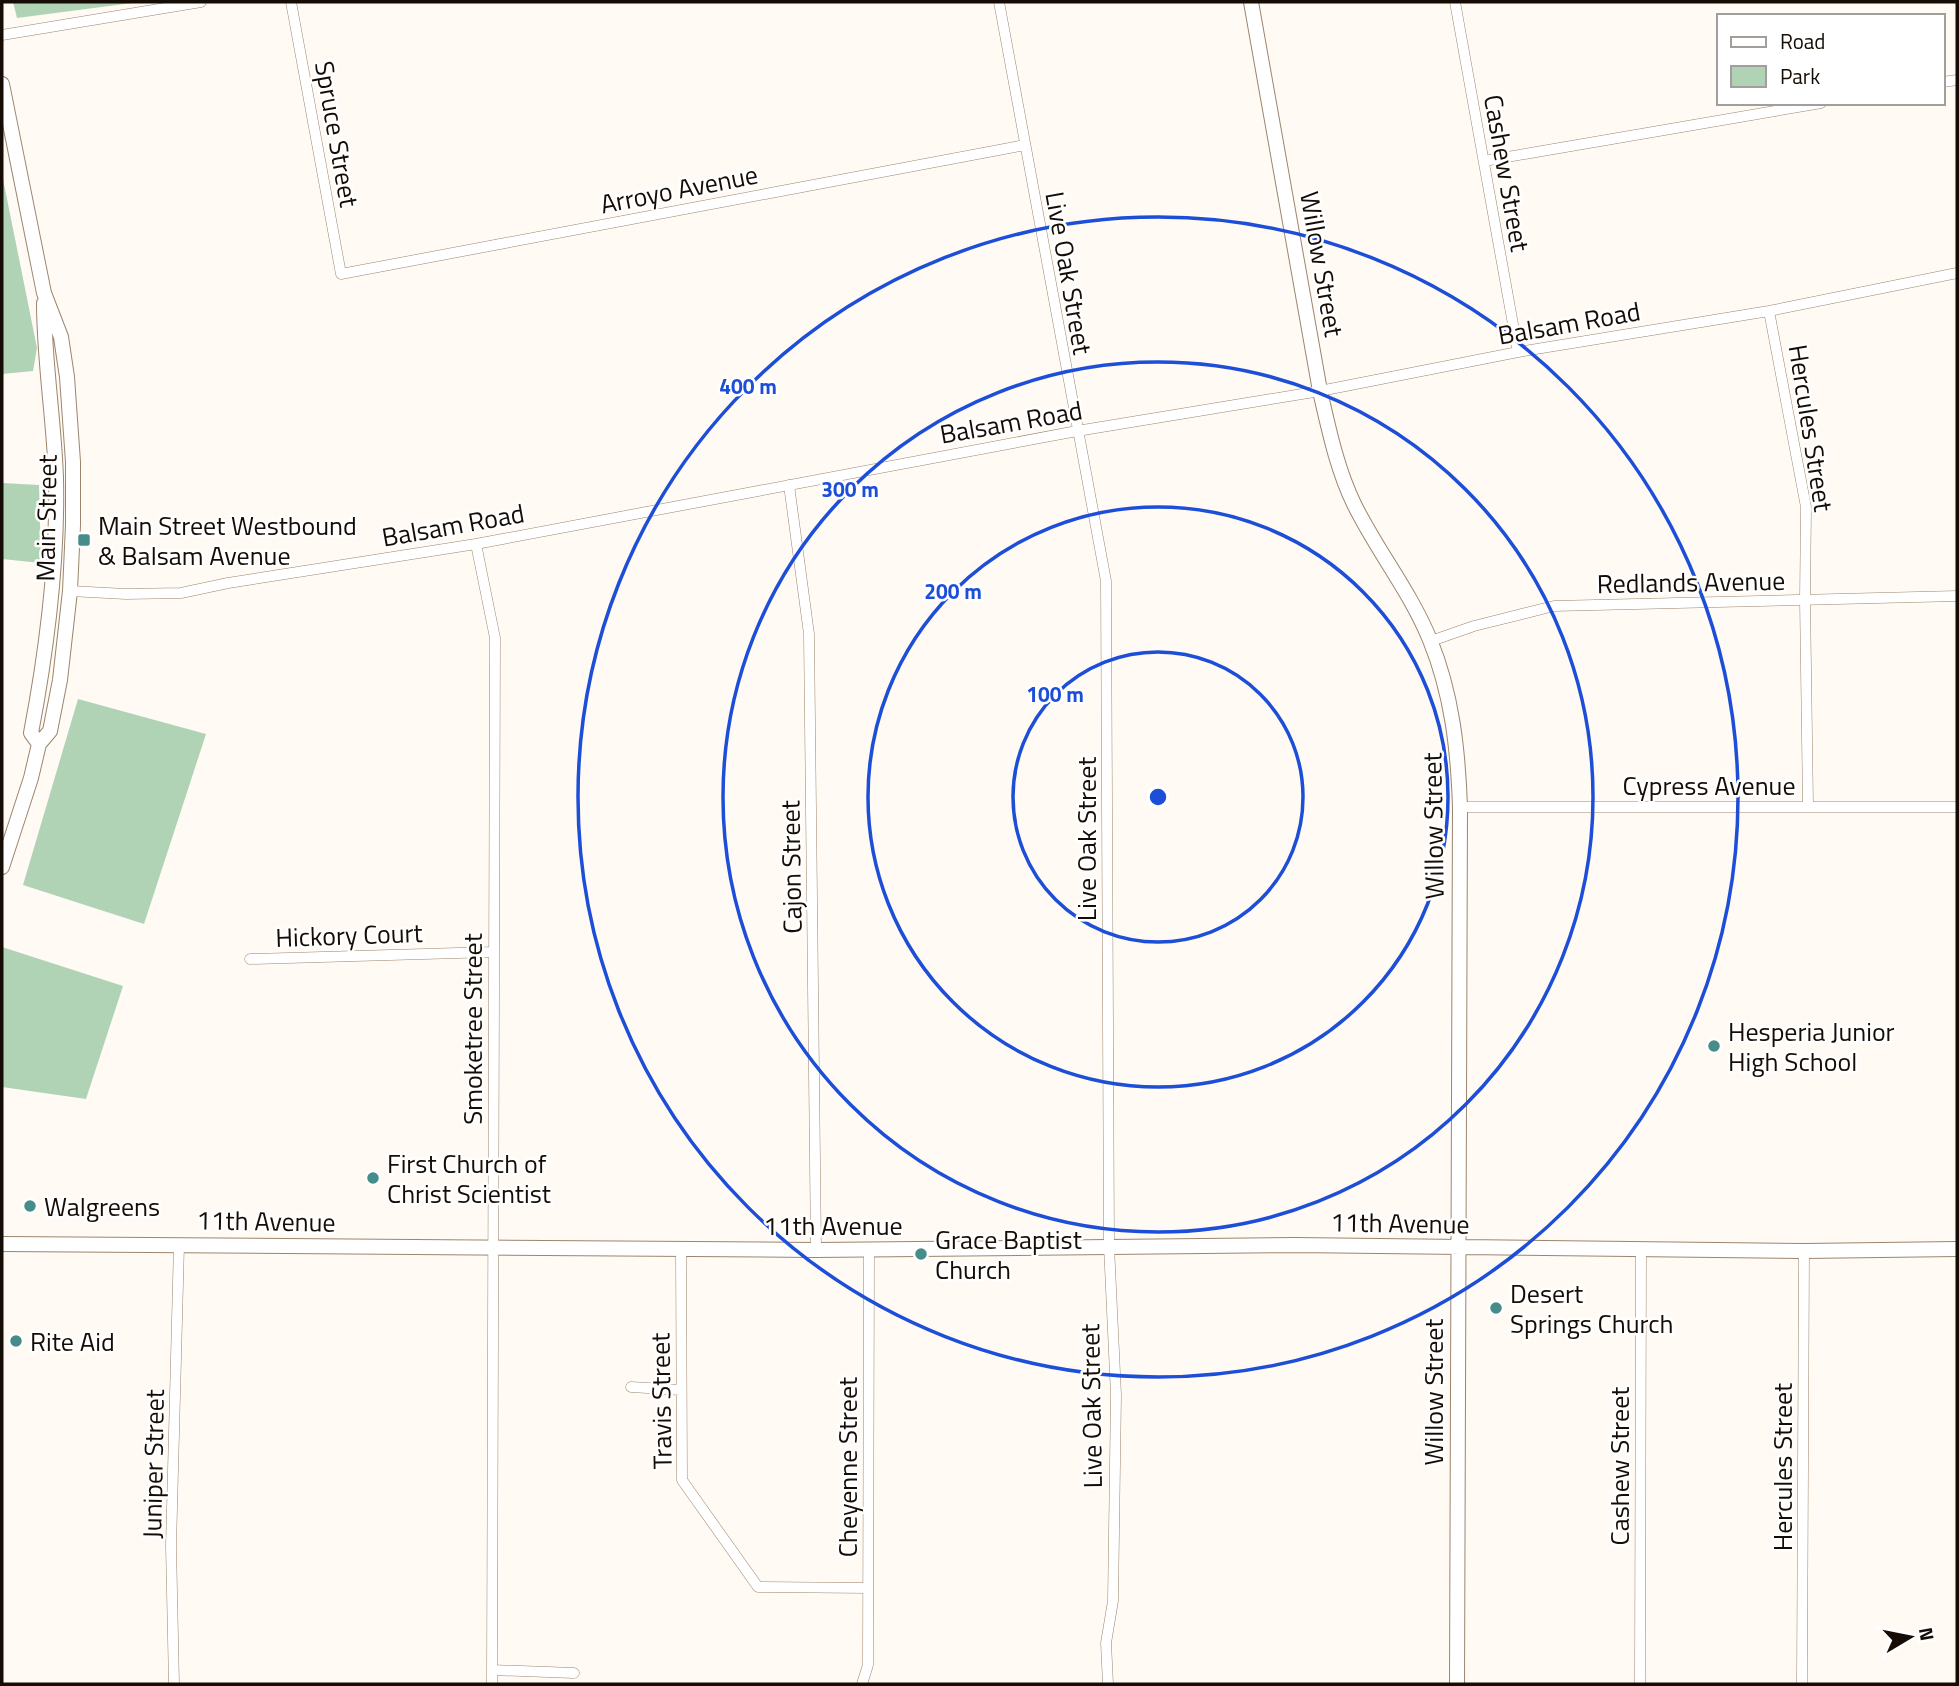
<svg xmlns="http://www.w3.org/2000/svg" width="1959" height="1686" font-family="'Titillium Web',sans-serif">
  <rect width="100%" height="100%" fill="#fffaf4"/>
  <path fill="#b0d3b6" d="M13,2H140L17,18Z
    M2,174L37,348L33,371L2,374Z
    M2,483L39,485L41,563L2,559Z
    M78,699L206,734L144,924L23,885Z
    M2,947L123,986L86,1099L2,1087Z"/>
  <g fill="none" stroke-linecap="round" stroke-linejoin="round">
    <g stroke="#9c856d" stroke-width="11">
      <path id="street" d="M291,2L341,274L1025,145
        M999,2L1106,581L1109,1246L1116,1395L1113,1601L1106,1643L1108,1684
        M1455,2L1518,352
        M2,35L201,2
        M1943,82L1957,80
        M1484,161L1821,103
        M1769,311L1806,507L1805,600L1808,805
        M789,485L809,634L816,1250
        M476,544L495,638L492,1684
        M70,591L126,594L181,593L228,583L476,544L1077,431L1320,391L1518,352L1769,311L1957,273
        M1431,641L1474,626L1554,606L1957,596
        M1460,807H1957
        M250,959L492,952
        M681,1249L682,1480L758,1587L868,1588
        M631,1387L681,1390
        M492,1670L574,1673
        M174,1684L171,1546L179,1245
        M862,1684L868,1665L869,1249
        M1640,1684L1641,1249
        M1802,1684L1804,1251"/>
    </g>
    <g stroke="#9c856d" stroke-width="16">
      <path id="secondary" d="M1251,2L1320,391C1329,430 1337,469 1354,504C1377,551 1410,591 1430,640C1452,694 1458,749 1460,807L1457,1684
        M2,1244L816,1250L1295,1245L1804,1251L1957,1249"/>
    </g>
    <g stroke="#9c856d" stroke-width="16">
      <path id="primary" d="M2,84L44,293L61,337L67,377L73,462V525L70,591L60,680L50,731L39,744L31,778L2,867
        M39,744L31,733C47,649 58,564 56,478C54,419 44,361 44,303"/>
    </g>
    <use href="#street" stroke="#fff" stroke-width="10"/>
    <use href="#secondary" stroke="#fff" stroke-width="14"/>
    <use href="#primary" stroke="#fff" stroke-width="14"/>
  </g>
  <g fill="none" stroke="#1d4ed8" stroke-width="3.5">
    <circle cx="1158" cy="797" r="145"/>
    <circle cx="1158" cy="797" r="290"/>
    <circle cx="1158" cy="797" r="435"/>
    <circle cx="1158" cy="797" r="580"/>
  </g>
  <g fill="#458c8a" stroke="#fff" stroke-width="2.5">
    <rect x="77" y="533" width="14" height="14" rx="3.5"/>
    <circle cx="1714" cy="1046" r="7"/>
    <circle cx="373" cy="1178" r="7"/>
    <circle cx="30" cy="1206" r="7"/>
    <circle cx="921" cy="1254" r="7"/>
    <circle cx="1496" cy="1308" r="7"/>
    <circle cx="16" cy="1341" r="7"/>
  </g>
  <g text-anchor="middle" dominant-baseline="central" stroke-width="5" stroke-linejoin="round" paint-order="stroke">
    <g font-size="26" fill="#140c05" stroke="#fff">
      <text transform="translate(337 134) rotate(80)">Spruce Street</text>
      <text transform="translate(1507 173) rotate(80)">Cashew Street</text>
      <text transform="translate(679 189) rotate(-11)">Arroyo Avenue</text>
      <text transform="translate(1322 264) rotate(80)">Willow Street</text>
      <text transform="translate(1069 273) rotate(80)">Live Oak Street</text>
      <text transform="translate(1569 323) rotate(-10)">Balsam Road</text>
      <text transform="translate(1011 422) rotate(-10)">Balsam Road</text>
      <text transform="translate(1811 428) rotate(81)">Hercules Street</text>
      <text transform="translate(46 518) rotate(-89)">Main Street</text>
      <text transform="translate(453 525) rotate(-10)">Balsam Road</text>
      <text transform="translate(1691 582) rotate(-1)">Redlands Avenue</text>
      <text x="1709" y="785">Cypress Avenue</text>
      <text transform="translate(1433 826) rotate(-91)">Willow Street</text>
      <text transform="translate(1086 839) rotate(-90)">Live Oak Street</text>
      <text transform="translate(791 867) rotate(-91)">Cajon Street</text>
      <text transform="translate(349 935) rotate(-2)">Hickory Court</text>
      <text transform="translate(472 1029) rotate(-90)">Smoketree Street</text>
      <text transform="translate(266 1221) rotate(1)">11th Avenue</text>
      <text transform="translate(1400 1223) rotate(1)">11th Avenue</text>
      <text x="833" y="1225">11th Avenue</text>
      <text transform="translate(1433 1392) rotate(-90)">Willow Street</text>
      <text transform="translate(661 1401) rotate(-91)">Travis Street</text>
      <text transform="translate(1091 1406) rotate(-91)">Live Oak Street</text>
      <text transform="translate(153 1464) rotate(-89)">Juniper Street</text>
      <text transform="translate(1619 1466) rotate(-90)">Cashew Street</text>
      <text transform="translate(847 1467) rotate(-90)">Cheyenne Street</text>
      <text transform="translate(1782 1467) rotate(-90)">Hercules Street</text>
    </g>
    <g font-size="26" fill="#140c05" stroke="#fff" text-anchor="start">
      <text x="98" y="525">Main Street Westbound<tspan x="98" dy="30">&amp; Balsam Avenue</tspan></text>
      <text x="1728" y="1031">Hesperia Junior<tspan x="1728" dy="30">High School</tspan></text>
      <text x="387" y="1163">First Church of<tspan x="387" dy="30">Christ Scientist</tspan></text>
      <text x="44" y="1206">Walgreens</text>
      <text x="935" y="1239">Grace Baptist<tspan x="935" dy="30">Church</tspan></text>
      <text x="1510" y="1293">Desert<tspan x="1510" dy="30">Springs Church</tspan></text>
      <text x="30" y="1341">Rite Aid</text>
    </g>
  </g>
  <circle cx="1158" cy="797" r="10" fill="#1d4ed8" stroke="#fff" stroke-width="3.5"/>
  <g font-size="21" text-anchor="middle" font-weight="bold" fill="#1d4ed8" stroke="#fff" stroke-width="5" stroke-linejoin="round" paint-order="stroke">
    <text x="748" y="394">400 m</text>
    <text x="850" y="497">300 m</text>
    <text x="953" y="599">200 m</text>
    <text x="1055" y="702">100 m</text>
  </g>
  <rect width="1959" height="1686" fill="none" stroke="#140c05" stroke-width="7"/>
  <rect x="1717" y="14" width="228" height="91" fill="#ffffff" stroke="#a19e9b" stroke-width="2"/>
  <rect x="1731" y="37" width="35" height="10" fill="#ffffff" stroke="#a19e9b" stroke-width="2"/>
  <text x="1780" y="49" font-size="21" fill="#140c05">Road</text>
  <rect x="1731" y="66" width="35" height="21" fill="#b0d3b6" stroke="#a19e9b" stroke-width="2"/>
  <text x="1780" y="84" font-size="21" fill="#140c05">Park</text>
  <g transform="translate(1910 1637) rotate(80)" stroke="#ffffff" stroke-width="5" paint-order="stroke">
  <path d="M0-5L12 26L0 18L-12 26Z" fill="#140c05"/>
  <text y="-10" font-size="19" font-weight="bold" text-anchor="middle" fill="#140c05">N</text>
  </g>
</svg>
